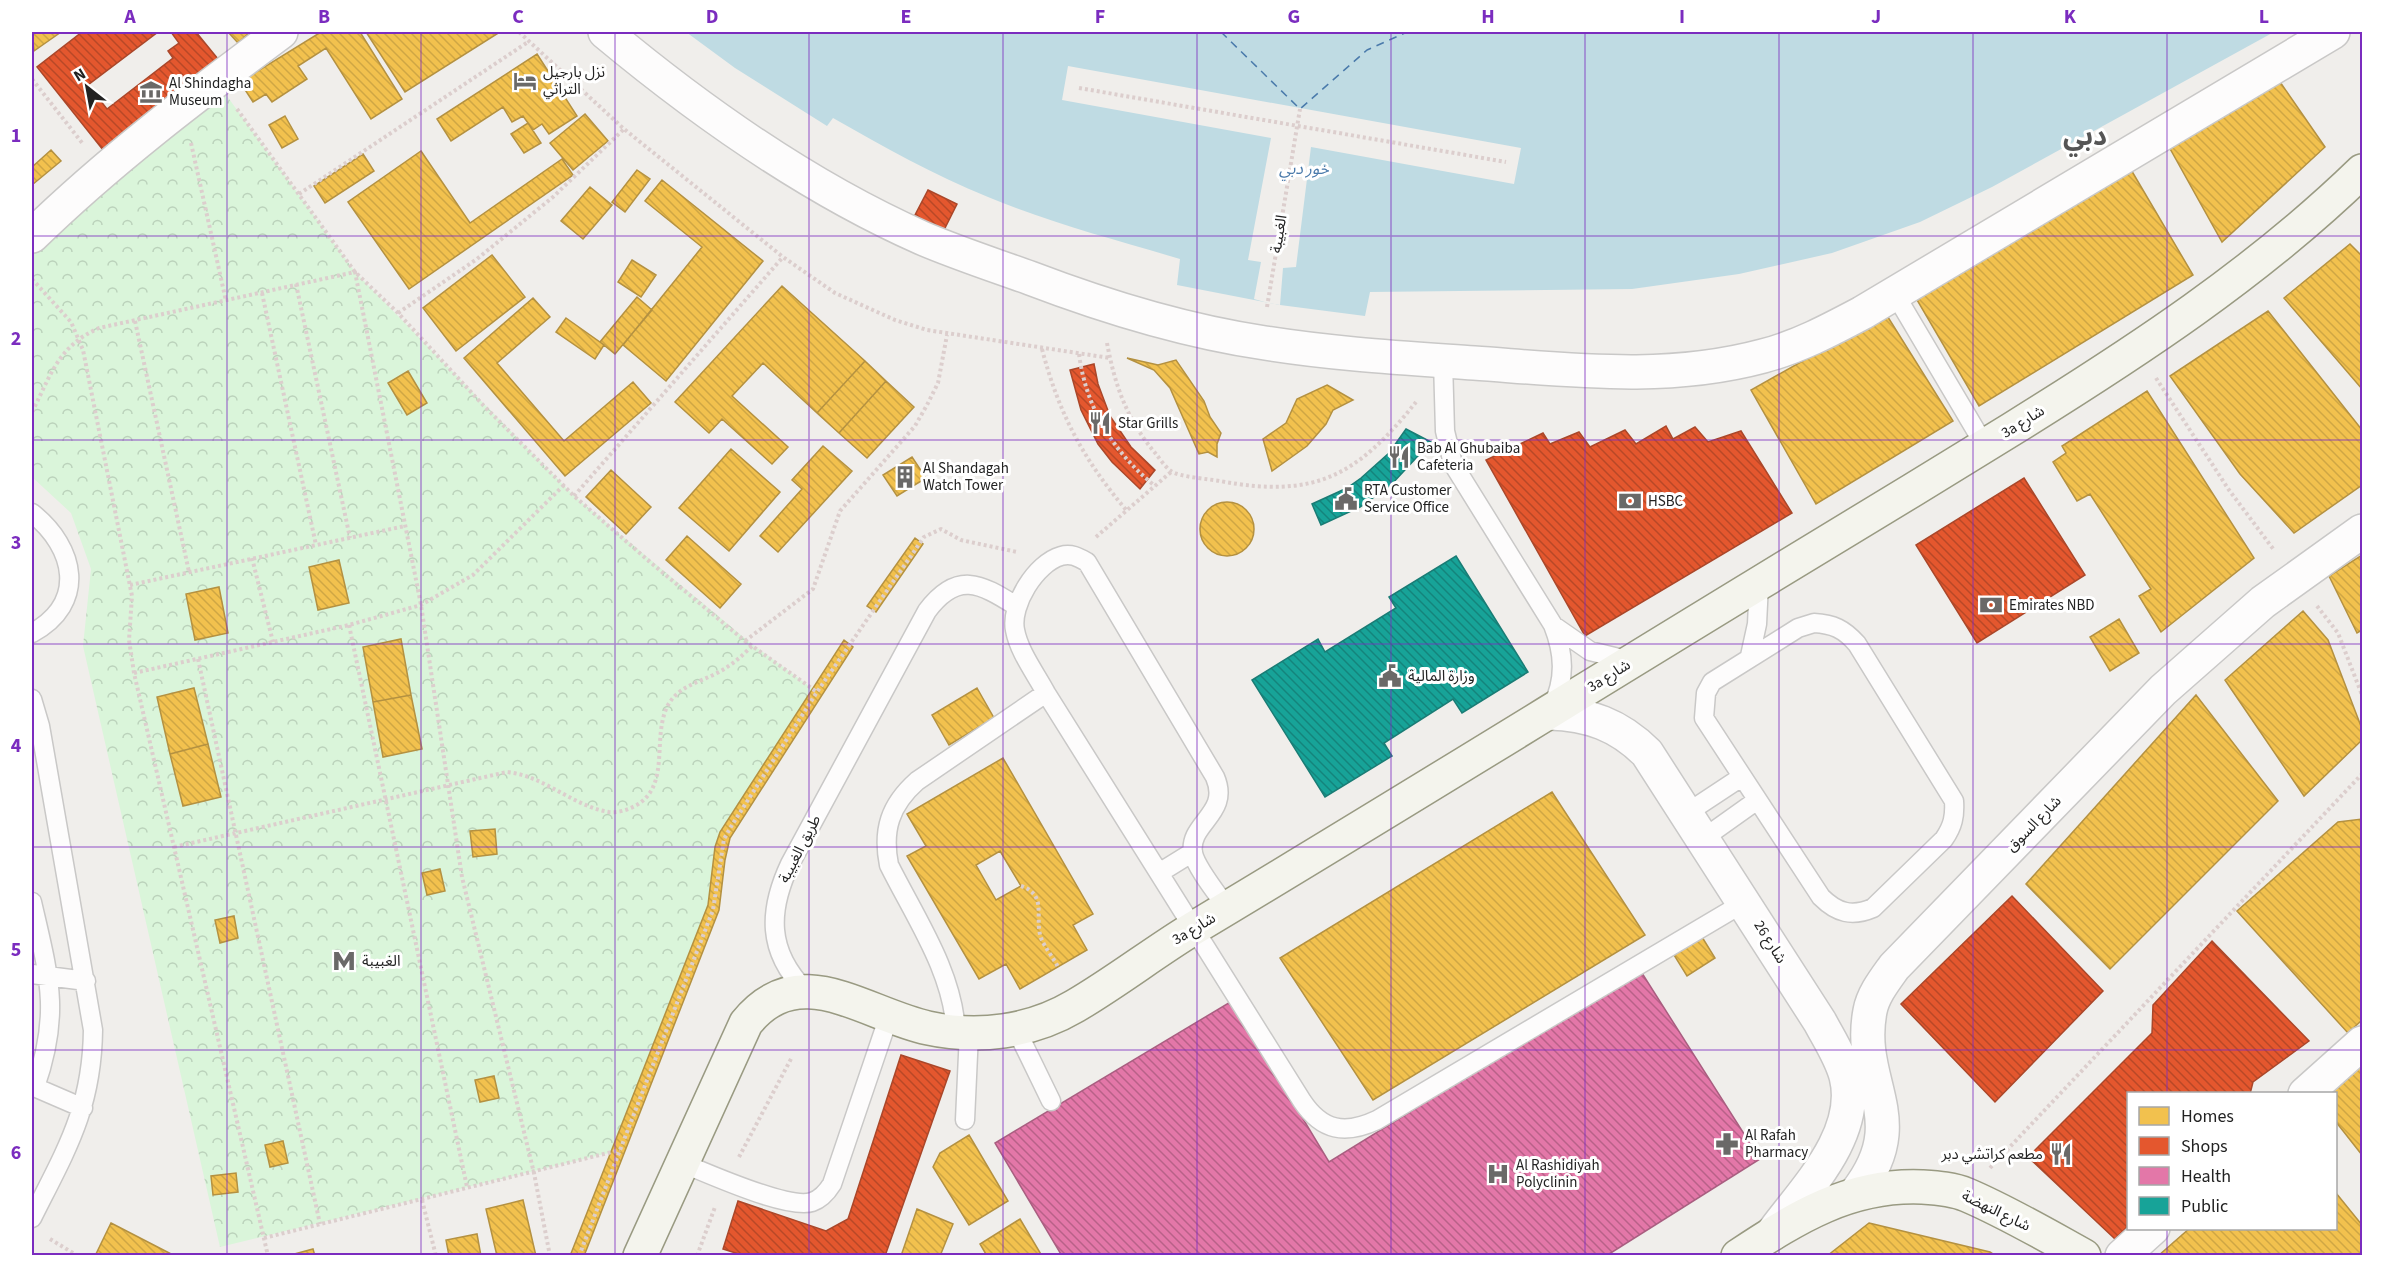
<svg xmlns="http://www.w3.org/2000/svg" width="2394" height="1287" font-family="'Source Sans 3','Noto Sans Arabic',sans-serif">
  <defs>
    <pattern id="park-crowns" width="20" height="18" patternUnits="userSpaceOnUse" patternTransform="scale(1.5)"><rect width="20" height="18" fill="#daf5da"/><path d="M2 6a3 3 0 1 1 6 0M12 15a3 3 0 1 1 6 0" fill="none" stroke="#bbd2bb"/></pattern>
    <pattern id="homes-back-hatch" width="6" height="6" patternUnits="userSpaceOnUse" patternTransform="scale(1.5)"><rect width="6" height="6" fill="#f2c14e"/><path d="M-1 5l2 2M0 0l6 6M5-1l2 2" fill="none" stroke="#cfa644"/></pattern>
    <pattern id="shops-back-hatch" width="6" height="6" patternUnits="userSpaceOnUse" patternTransform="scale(1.5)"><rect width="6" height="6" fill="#e4572e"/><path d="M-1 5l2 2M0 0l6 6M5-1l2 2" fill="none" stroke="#b84827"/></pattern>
    <pattern id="health-back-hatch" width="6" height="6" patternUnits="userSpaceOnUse" patternTransform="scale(1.5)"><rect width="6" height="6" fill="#e377a8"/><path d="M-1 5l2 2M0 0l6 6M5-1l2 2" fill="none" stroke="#b86188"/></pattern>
    <pattern id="public-back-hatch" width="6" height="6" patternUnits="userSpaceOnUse" patternTransform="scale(1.5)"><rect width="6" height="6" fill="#17a398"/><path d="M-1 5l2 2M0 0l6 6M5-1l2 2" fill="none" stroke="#14847c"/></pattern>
  </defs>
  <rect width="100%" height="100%" fill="#f0eeeb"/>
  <path fill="url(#park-crowns)" d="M216,81L355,272L574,496L753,645L817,692L720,832L708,905L621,1150L220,1247L83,646L91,569L71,513L32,477V238Z"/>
  <path fill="#bfdbe3" d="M686,32H2274L1992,187L1920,222L1832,253L1739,274L1632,289L1370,292L1365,316L1280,305L1177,285L1180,259C1116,240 1050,223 988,197C934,175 884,147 833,118L827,126L735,68Z"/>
  <path fill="#f0eeeb" d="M1068,66L1521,148L1514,184L1311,147L1296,267L1283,268L1280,305L1268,303L1254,299L1261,262L1248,260L1271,138L1062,100Z"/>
  <path fill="url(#homes-back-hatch)" stroke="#b49141" stroke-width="1.5" fill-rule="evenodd" d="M32,32H61L34,51Z
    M228,32H250L238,43Z
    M321,32H360L402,99L371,119L326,48L298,66L307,79L272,102L266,94L253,102L240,82Z
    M366,32H500L405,92Z
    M537,54L577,116L549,134L542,124L533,130L523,116L512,122L503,107L451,141L437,119Z
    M2278,79L2325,147L2222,242L2168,145Z
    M585,114L608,141L573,170L550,143Z
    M285,116L298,139L282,148L269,125Z
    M528,123L541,143L524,153L511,134Z
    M51,150L61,161L32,185V167Z
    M421,151L470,223L562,159L573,175L409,289L348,202Z
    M363,154L374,171L325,203L314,186Z
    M2130,168L2193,275L1979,406L1913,293Z
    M637,170L650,179L625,212L612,202Z
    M662,180L763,261L666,381L623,345L702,247L645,201Z
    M590,187L612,205L583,239L561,221Z
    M2350,244L2362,256V389L2284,298Z
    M492,255L525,297L456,351L423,308Z
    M632,260L656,275L641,297L618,282Z
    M782,286L865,361L817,413L763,363L732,396L788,447L772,464L722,419L709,433L675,402Z
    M637,297L652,310L615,354L600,342Z
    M533,298L550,317L497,363L564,441L633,382L651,403L565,476L464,358Z
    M2268,311L2362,430V485L2294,533L2240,474L2170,376Z
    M1886,314L1953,421L1816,504L1751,390Z
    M566,318L604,345L595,359L556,332Z
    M1127,358L1158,365L1176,360L1204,401L1210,417L1221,433L1217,444V457L1208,452L1199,454L1170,388L1154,370Z
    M865,361L886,381L839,433L817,413Z
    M408,371L427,403L407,415L388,383Z
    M886,381L914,407L867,458L839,433Z
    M1327,385L1353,400L1333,410L1326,424L1307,446L1272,471L1263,439L1286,423L1297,399Z
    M2147,391L2254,558L2161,632L2139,596L2151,589L2090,494L2077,501L2053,462L2066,453L2062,446Z
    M823,446L852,471L778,552L760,536L802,489L792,480Z
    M731,449L780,492L729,551L679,508Z
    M912,457L926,478L897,496L883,475Z
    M611,470L651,507L626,534L586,497Z
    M1200 529a27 27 0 1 1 54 0a27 27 0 1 1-54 0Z
    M687,536L741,584L720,608L666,560Z
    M915,538L923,544L876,612L867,606Z
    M2362,555V630L2357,633L2329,576Z
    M339,560L349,603L318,610L309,567Z
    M219,587L228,633L195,640L186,594Z
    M2303,611L2328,640L2362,729V740L2304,796L2225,680Z
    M2119,619L2139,653L2110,671L2090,637Z
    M401,639L411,695L373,702L363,647Z
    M844,640L853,647L730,838L725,860L719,910L584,1256H570L708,905L715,847L720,832Z
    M194,688L208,744L170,754L157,697Z
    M977,688L994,718L949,745L932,715Z
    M411,695L422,749L383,757L373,702Z
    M2196,695L2278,801L2110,969L2026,884Z
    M208,744L221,797L183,806L170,754Z
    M1003,758L1093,914L1073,925L1087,950L1020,989L1006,964L979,979L907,856L926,846L907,814ZM1000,851L1021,886L996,900L976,865Z
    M1552,792L1645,935L1373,1100L1280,958Z
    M2362,819V1020L2348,1033L2237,911L2338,822Z
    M495,829L497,854L473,857L470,831Z
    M440,869L445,891L427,895L422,873Z
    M234,916L238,938L220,943L215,920Z
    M1702,937L1715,958L1687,976L1674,955Z
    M2362,1057V1155L2336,1122V1094H2317Z
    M494,1076L499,1098L480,1102L475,1080Z
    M969,1135L1008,1201L969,1225L933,1167L940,1153Z
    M283,1141L288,1163L270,1167L265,1145Z
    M236,1173L238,1192L213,1195L211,1176Z
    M2336,1193L2362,1225V1256H2158L2190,1228H2336Z
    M523,1200L536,1256H497L486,1209Z
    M917,1209L953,1224L940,1256H901Z
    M1020,1219L1042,1256H987L980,1244Z
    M111,1223L175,1256H95Z
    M1869,1223L1990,1252L1996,1256H1827Z
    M477,1234L481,1256H449L446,1240Z
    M313,1249L315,1256H287Z"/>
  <path fill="url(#shops-back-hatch)" stroke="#aa472a" stroke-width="1.5" d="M82,32H158L88,85L107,109L173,58L168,51L179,43L171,32H196L222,64L107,155L37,67Z
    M928,190L957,204L943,232L914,217Z
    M1094,364L1098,384L1110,416L1131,447L1155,470L1140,489L1112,462L1098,444L1081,410L1070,370Z
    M1666,426L1673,439L1695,427L1708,442L1741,431L1792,513L1585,636L1486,460L1543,433L1550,444L1579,432L1590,447L1625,430L1636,444Z
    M2024,478L2085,575L1977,643L1916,545Z
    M2012,896L2103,991L1995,1102L1901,1004Z
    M2212,941L2309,1041L2253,1082L2250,1094H2128V1226L2115,1239L2028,1157L2152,1033L2153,1005Z
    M901,1055L950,1071L885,1256H745L723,1249L738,1201L826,1231L848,1219Z"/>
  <path fill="url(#health-back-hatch)" stroke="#a95e80" stroke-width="1.5" d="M1640,970L1760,1159L1606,1256H1062L995,1143L1232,1001L1329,1162Z"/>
  <path fill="url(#public-back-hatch)" stroke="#1a7c75" stroke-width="1.5" d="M1406,429L1431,442L1391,485L1360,507L1321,525L1312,504L1347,488L1361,478L1389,453Z
    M1456,556L1528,672L1462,713L1453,699L1384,743L1392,756L1325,797L1252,680L1318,639L1325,652L1396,608L1389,597Z"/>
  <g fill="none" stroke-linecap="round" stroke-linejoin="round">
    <path stroke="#4a7aab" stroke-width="1.5" stroke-dasharray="8 6" stroke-linecap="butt" d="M1221,32L1300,109L1367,50L1407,32"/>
    <g stroke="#c9c8c7" stroke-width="21">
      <path id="lane" d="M1895,294L1985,446
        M1443,361L1445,431L1453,464L1553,625C1564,653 1566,679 1552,707
        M32,513C76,548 87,603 32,633
        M1814,623C1833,624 1844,629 1857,644L1954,801C1955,816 1953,826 1944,839L1873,908C1852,917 1837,913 1821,897L1704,718L1706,693L1712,682L1798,628Z
        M1554,626L1590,651L1631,661
        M1750,656L1757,624L1759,584
        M32,699L40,726L93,1030C92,1109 66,1150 32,1218
        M1687,813L1740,778
        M1704,838L1756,801
        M1159,873L1193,852
        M32,902C49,976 61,1013 35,1087
        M1228,909C1219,896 1196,868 1193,853C1188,823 1231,814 1215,777L1087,562C1078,557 1071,553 1061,556C1036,563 1010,605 1015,630C1019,652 1036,674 1046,693L1302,1101C1322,1131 1345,1135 1377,1120L1745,902
        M32,974L86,981
        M805,990C767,951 768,911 790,864L927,611C957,571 980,583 1016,606
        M1016,1029L1051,1101
        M956,1032C953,972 916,919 889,865C882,830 890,805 917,781L1046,693
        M32,1086L83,1108
        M965,1120L969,1033
        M682,1163C707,1173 788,1210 812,1202C821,1199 827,1192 832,1184L889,1016"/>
    </g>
    <g stroke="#c9c8c7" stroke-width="36">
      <path id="street" d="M605,32C701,112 807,187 922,238C957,253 994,265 1030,278C1106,307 1184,331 1265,343C1334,354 1404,358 1474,363C1572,370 1666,382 1763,356C1798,347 1830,330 1862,313L2333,32
        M32,236C109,161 195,96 281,32
        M1549,713C1589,714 1619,725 1647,753L1820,1022C1829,1039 1841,1057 1846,1076C1861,1135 1804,1190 1772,1234
        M2305,1094L2362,1043
        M1856,1193C1914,1119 1856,1084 1870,1011C1873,995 1884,981 1894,967L2163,690L2263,602L2362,531
        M2122,1256L2153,1228"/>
    </g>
    <g stroke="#999a82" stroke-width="36">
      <path id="secondary" d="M640,1256L746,1023C799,957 864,1014 928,1028C978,1039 1031,1032 1075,1006C1116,982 1153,953 1194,928C1381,816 1566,701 1753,587C1839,535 1926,482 2012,429C2136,352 2257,273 2362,171
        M1738,1256C1797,1217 1850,1184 1922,1187C1937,1188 1953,1189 1967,1195C2007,1212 2046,1235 2084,1256"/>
    </g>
    <path stroke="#dccecd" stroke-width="4" stroke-dasharray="3 3" stroke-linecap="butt" d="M519,32L624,129L783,257L835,293L895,320L927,330L1110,358
      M32,79L83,144
      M1079,88L1506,162
      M237,109L355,272L398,313L483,405L574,496L650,562L745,641L817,692
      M191,143L226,301
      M299,194L528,42
      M32,279L71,322L83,350L132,596L129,640L134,673L268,1256
      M296,284L350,538
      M262,293L316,545
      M1267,307L1300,109
      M398,313L477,259L553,197L624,129
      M135,321L189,572
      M1107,343C1115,386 1127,420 1156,454C1160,459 1165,467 1171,471C1179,477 1209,479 1220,481C1315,499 1357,476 1416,402
      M1042,349C1059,414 1083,459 1127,511
      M1079,354C1086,408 1113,452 1155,486
      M2156,378L2229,490L2274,550
      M32,412C51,375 58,346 99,328L355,272L421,605L462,877L534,1173L550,1256
      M574,496L783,257
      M1096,537L1171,472
      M252,558L273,642
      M130,585L405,526
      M2317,606L2338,633L2362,695
      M349,625L467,1187
      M745,641L813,589L840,511L915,426L927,405L938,383L947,335
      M198,659L320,1224
      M134,673L349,625L421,605L473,575L564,485
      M174,847L507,772C545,776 572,806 609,812C618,813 627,810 635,806C672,786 651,737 668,705C679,686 698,683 717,673C731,666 742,656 753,645
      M1021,886C1048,895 1034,917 1041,938C1045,948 1053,957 1058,967
      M739,1157L792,1057
      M1990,1168L2362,774
      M422,1200L436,1256
      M264,1238L620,1150
      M50,1239L78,1256
      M579,1256L713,910L724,839L732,825L817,692L924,537L941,529L961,540L1017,552
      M697,1256L715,1207"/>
    <use href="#lane" stroke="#fdfcfc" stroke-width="18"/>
    <use href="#street" stroke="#fdfcfc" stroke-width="33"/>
    <use href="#secondary" stroke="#f4f4ed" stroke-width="33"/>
  </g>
  <path fill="none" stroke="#7b2cbf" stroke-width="1.5" stroke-opacity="0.55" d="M227,32V1256M421,32V1256M615,32V1256M809,32V1256M1003,32V1256M1197,32V1256M1391,32V1256M1585,32V1256M1779,32V1256M1973,32V1256M2167,32V1094M32,236H2362M32,440H2362M32,644H2362M32,847H2362M32,1050H2362M2167,1228V1256"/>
  <defs>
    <g id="hotel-bare" transform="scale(1.8)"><path d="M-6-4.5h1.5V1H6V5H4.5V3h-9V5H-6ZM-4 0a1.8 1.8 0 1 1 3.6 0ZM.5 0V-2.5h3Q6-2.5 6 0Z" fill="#6a6968" stroke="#fff" stroke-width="2.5" paint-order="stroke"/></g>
    <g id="museum-bare" transform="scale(1.8)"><path d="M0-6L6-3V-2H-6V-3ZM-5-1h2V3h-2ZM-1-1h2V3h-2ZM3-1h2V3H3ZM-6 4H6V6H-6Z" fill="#6a6968" stroke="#fff" stroke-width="2.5" paint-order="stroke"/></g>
    <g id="restaurant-bare" transform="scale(1.8)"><path d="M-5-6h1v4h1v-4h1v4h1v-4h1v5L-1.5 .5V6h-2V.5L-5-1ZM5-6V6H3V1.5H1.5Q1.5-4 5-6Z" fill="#6a6968" stroke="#fff" stroke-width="2.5" paint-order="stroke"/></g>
    <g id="building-bare" transform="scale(1.8)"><path d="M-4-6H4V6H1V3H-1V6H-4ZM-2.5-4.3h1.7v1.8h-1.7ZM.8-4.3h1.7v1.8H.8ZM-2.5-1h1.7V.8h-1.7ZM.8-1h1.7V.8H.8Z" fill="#6a6968" stroke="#fff" stroke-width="2.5" paint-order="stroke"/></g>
    <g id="civic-bare" transform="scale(1.8)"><path d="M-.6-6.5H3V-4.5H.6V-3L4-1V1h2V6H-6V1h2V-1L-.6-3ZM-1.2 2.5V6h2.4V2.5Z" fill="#6a6968" stroke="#fff" stroke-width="2.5" paint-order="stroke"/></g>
    <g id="bank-bare" transform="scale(1.8)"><path d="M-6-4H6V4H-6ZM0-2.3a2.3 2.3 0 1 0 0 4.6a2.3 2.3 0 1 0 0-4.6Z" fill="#6a6968" stroke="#fff" stroke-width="2.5" paint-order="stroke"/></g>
    <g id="metro-bare" transform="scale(1.8)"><path d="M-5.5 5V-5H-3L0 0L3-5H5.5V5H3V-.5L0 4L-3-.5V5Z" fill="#6a6968" stroke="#fff" stroke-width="2.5" paint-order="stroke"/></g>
    <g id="pharmacy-bare" transform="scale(1.8)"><path d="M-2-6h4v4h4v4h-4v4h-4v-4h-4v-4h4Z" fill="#6a6968" stroke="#fff" stroke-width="2.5" paint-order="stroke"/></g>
    <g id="hospital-bare" transform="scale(1.8)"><path d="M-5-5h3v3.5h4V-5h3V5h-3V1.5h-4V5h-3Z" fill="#6a6968" stroke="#fff" stroke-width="2.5" paint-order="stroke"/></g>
  </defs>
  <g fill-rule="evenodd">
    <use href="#hotel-bare" x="525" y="81"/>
    <use href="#museum-bare" x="151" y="92"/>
    <use href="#restaurant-bare" x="1100" y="423"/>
    <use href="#restaurant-bare" x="1399" y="457"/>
    <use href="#building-bare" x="905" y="477"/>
    <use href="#civic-bare" x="1346" y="499"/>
    <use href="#bank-bare" x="1630" y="501"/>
    <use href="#bank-bare" x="1991" y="605"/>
    <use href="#civic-bare" x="1390" y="676"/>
    <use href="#metro-bare" x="344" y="961"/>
    <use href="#pharmacy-bare" x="1727" y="1144"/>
    <use href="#restaurant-bare" x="2061" y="1154"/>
    <use href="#hospital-bare" x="1498" y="1174"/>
  </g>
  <g text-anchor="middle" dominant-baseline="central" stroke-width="6" stroke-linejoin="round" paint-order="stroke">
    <g font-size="15" fill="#222" stroke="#fff" text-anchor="start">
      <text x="543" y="72">نزل بارجيل<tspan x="543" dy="17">التراثي</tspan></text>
      <text x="169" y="83">Al Shindagha<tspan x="169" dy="17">Museum</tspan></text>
      <text x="1118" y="423">Star Grills</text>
      <text x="1417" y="448">Bab Al Ghubaiba<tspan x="1417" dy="17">Cafeteria</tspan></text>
      <text x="923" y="468">Al Shandagah<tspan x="923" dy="17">Watch Tower</tspan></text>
      <text x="1364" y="490">RTA Customer<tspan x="1364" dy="17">Service Office</tspan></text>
      <text x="1648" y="501">HSBC</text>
      <text x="2009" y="605">Emirates NBD</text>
      <text x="1408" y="676">وزارة المالية</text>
      <text x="362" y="961">الغبيبة</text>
      <text x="1745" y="1135">Al Rafah<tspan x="1745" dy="17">Pharmacy</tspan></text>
      <text x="2043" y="1154" text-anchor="end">مطعم كراتشي دبر</text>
      <text x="1516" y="1165">Al Rashidiyah<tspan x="1516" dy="17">Polyclinin</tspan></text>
    </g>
    <g font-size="15" fill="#222" stroke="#fff">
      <text transform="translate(1279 234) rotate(-81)">الغبيبة</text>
      <text transform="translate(2023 422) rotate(-32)">3a شارع</text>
      <text transform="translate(1609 676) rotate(-32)">3a شارع</text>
      <text transform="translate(2034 824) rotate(-46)">شارع السوق</text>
      <text transform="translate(800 849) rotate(-63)">طريق الغبيبة</text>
      <text transform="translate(1194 929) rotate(-31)">3a شارع</text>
      <text transform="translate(1770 942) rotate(58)">شارع 26</text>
      <text transform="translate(1996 1211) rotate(26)">شارع النهضة</text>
    </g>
    <g font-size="16" font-style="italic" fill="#4a7aab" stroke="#fff">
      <text x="1304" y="169">خور دبي</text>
    </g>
    <g font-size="27" font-weight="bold" fill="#555" stroke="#fff">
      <text x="2085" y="136">دبي</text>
    </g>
  </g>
  <rect width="2394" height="1287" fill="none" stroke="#ffffff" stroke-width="66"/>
  <rect x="2127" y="1092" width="210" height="138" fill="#ffffff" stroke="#a7a7a7" stroke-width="1.5"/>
  <rect x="2139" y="1107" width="30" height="18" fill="#f2c14e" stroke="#a7a7a7" stroke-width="1.5"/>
  <text x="2181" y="1122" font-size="18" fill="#222222">Homes</text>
  <rect x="2139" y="1137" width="30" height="18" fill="#e4572e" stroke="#a7a7a7" stroke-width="1.5"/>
  <text x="2181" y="1152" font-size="18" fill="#222222">Shops</text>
  <rect x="2139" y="1167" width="30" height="18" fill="#e377a8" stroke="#a7a7a7" stroke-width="1.5"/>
  <text x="2181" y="1182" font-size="18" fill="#222222">Health</text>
  <rect x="2139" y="1197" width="30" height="18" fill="#17a398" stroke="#a7a7a7" stroke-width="1.5"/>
  <text x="2181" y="1212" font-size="18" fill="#222222">Public</text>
  <g transform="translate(87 87) rotate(329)" stroke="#ffffff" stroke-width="4.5" paint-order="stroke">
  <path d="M0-4.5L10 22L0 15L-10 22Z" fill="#222222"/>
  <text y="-9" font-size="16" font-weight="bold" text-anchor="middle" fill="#222222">N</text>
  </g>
  <rect x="33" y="33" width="2328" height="1221" fill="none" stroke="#7b2cbf" stroke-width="2"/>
  <g font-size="20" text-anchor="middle" font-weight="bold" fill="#7b2cbf">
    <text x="130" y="23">A</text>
    <text x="324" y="23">B</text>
    <text x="518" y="23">C</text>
    <text x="712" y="23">D</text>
    <text x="906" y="23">E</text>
    <text x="1100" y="23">F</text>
    <text x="1294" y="23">G</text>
    <text x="1488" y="23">H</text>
    <text x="1682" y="23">I</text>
    <text x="1876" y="23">J</text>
    <text x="2070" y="23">K</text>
    <text x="2264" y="23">L</text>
    <text x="16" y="142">1</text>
    <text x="16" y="345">2</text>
    <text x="16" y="549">3</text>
    <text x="16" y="752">4</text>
    <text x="16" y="956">5</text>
    <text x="16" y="1159">6</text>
  </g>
</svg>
